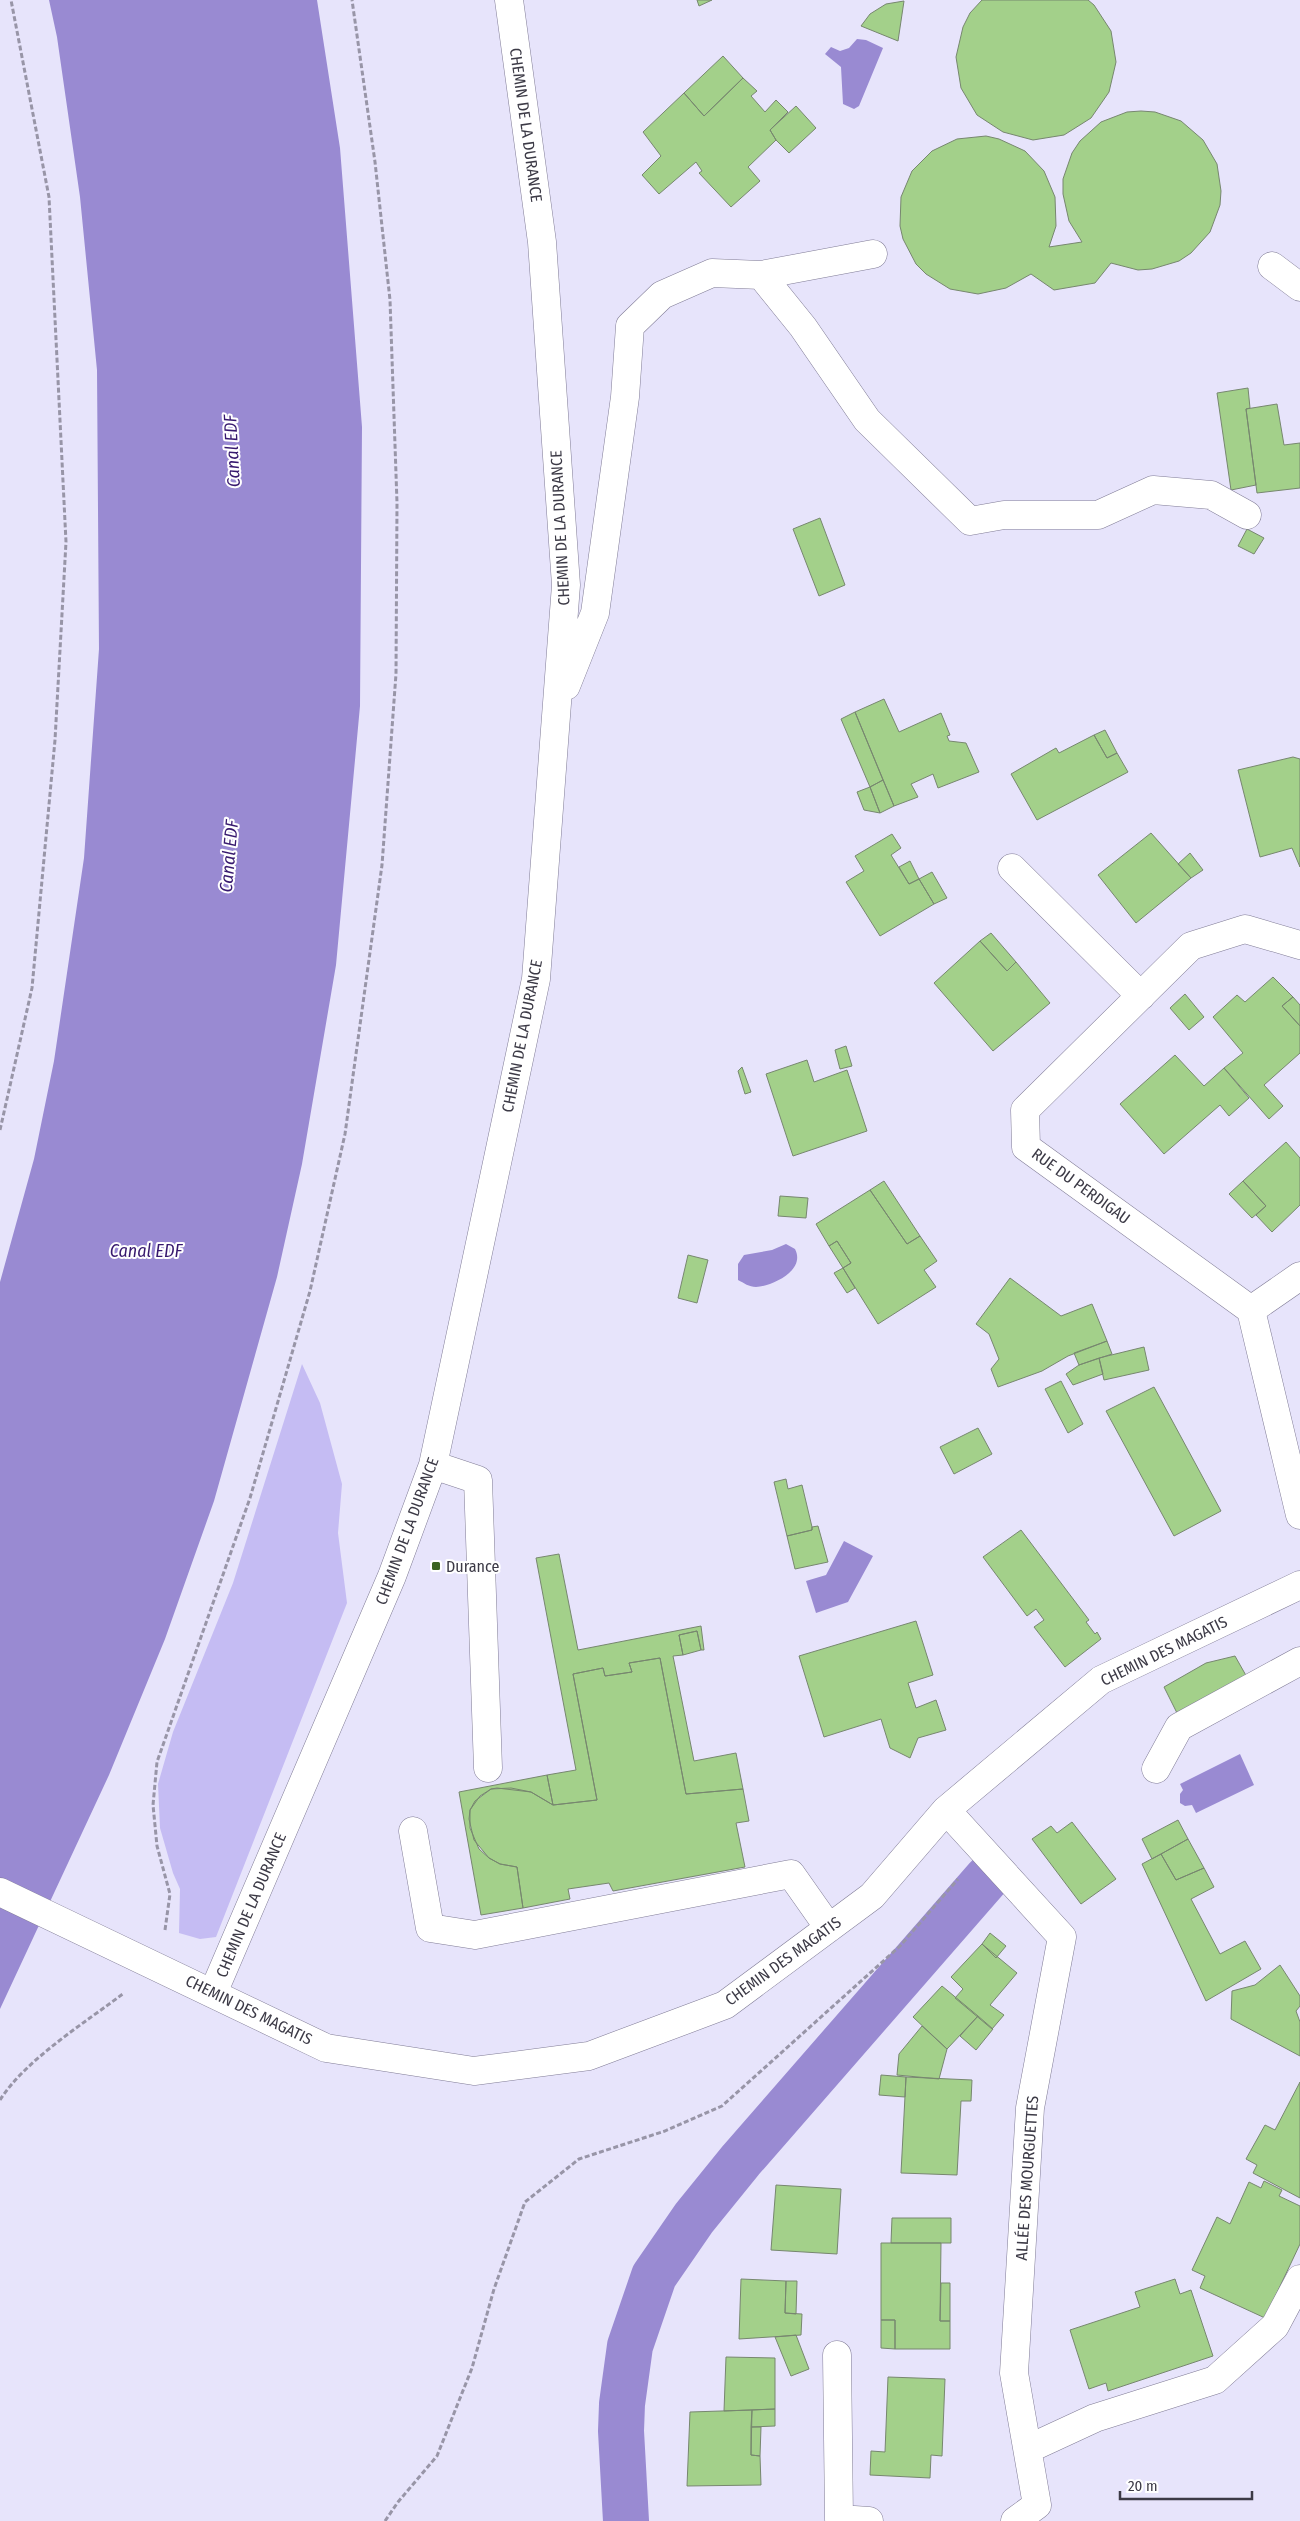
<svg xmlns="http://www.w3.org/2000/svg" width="1300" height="2521" font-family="'Fira Sans Condensed',sans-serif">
  <rect width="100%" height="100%" fill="#e7e4fb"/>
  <path fill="#c5bcf3" d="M302,1364L320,1403L342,1484L338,1533L347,1603L216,1937L200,1939L179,1933L180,1889L173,1873L160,1828L158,1784L173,1732L233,1583Z"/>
  <path fill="#998ad2" d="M49,0H317L340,148L362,427L360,706L336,965L302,1164L277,1277L214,1501L165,1639L109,1775L0,2009V1282L34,1159L54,1061L84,858L99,649L97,370L80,197L57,37Z
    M857,39L866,40L883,48L859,106L854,109L843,104L841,67L825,54L831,47L840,51L849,48Z
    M786,1244L795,1249C806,1270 773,1286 756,1287C749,1287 744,1283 738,1280V1264L744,1255L772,1250Z
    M844,1541L873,1556L848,1602L816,1613L806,1581L826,1575Z
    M1240,1754L1254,1785L1196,1813L1192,1805L1185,1806L1180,1803V1794L1183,1790L1180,1784Z"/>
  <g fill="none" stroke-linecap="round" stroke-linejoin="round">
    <path stroke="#998ad2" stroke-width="46" d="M626,2521L621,2431L622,2404L630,2346L654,2276L694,2218L741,2160L987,1878"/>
  </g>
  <path fill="#a3d08a" stroke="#77876f" d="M697,0H712L699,6Z
    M982,0H1088L1094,5L1111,31L1116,62L1109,92L1091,118L1064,135L1033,140L1003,132L977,115L961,88L956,57L963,27L970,13Z
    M904,1L898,41L861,26L870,14L886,4Z
    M723,56L743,78L704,116L684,93Z
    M743,78L757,91L751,96L765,112L776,100L788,112L770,130L776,140L748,167L760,181L731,207L699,173L702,171L696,162L659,194L642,175L661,156L643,132L684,93L704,116Z
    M796,106L816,128L789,153L776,140L770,130Z
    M1141,111L1155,112L1181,121L1203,140L1217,164L1221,191L1220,205L1210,232L1191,253L1179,261L1152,269L1138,270L1111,263L1095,283L1054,290L1031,274L1006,288L978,294L950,289L926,274L916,264L903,239L900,226L901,197L912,171L932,151L957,139L986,136L999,139L1025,151L1044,171L1055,197L1056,226L1049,247L1082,242L1069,221L1063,194V179L1072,153L1080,141L1101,122L1127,112Z
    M1248,388L1250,408L1246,409L1256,485L1231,490L1217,393Z
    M1277,404L1284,445L1300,443V488L1257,493L1246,409Z
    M820,518L845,585L819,596L793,529Z
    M1247,529L1264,538L1254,554L1238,546Z
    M884,699L899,732L941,713L950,735L947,736L949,741L966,743L979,772L938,788L933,774L911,784L918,797L894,806L855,712Z
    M855,712L883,780L870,787L841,719Z
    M1105,730L1117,753L1107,758L1094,735Z
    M1094,735L1107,758L1117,753L1128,772L1037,820L1011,774L1056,748L1059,753Z
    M1293,757L1300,759V867L1292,848L1260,857L1238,770Z
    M883,780L894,806L880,813L870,787Z
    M870,787L880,813L864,810L857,792Z
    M1151,833L1191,878L1136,923L1098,875Z
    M892,834L901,848L891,855L909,884L919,879L934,904L880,936L846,882L864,871L855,856Z
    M1190,853L1203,870L1191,878L1178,864Z
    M910,861L919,879L909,884L899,867Z
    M932,872L947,898L934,904L919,879Z
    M991,933L1016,962L1007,971L980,941Z
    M980,941L1007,971L1016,962L1050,1003L993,1051L934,983Z
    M1273,977L1293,997L1282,1006L1300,1026V1053L1264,1085L1283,1106L1269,1119L1224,1068L1243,1053L1213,1017L1237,995L1245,1002Z
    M1185,994L1204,1017L1189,1030L1170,1008Z
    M1293,997L1300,1005V1026L1282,1006Z
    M846,1046L852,1066L840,1069L835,1050Z
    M1175,1055L1204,1086L1224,1068L1249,1098L1229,1116L1220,1105L1164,1154L1120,1104Z
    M807,1060L814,1082L847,1070L867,1131L793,1156L766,1074Z
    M742,1067L751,1092L745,1094L738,1071Z
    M1286,1142L1300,1158V1205L1272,1232L1256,1215L1266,1206L1243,1181Z
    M884,1181L920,1236L907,1244L870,1190Z
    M1243,1181L1266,1206L1252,1218L1229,1194Z
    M870,1190L907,1244L920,1236L937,1261L924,1270L936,1287L878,1324L843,1268L851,1263L837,1241L829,1246L816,1224Z
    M780,1196L808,1198L806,1218L778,1216Z
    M837,1241L851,1263L843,1268L829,1246Z
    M688,1255L708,1260L697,1303L678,1298Z
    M843,1268L855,1288L847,1293L834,1273Z
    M1010,1278L1061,1316L1092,1304L1107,1341L1068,1356L1042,1371L998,1387L991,1369L999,1359L989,1334L976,1324Z
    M1107,1341L1112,1354L1079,1365L1074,1353Z
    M1144,1347L1149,1370L1104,1380L1099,1358Z
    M1099,1358L1103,1374L1073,1385L1066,1374L1079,1365Z
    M1061,1381L1083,1424L1068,1433L1045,1389Z
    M1154,1387L1221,1511L1174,1536L1106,1411Z
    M978,1428L992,1454L954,1474L940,1447Z
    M786,1479L788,1489L802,1485L812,1527V1530L787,1536L774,1482Z
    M818,1526L828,1562L795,1569L787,1536L812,1530V1527Z
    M1021,1530L1089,1620L1086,1622L1095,1634L1097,1632L1101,1639L1065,1667L1034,1627L1044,1620L1036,1609L1027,1616L983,1557Z
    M559,1554L578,1650L701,1626L704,1650H701L697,1631L679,1635L683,1655L673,1656L694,1761L736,1753L743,1789L686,1794L660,1658L629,1663L632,1672L605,1676L603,1668L573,1674L597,1800L553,1805L547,1775L576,1770L536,1558Z
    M916,1621L933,1675L908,1683L916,1708L936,1700L946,1730L918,1738L910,1758L890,1748L881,1719L824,1737L799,1656Z
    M697,1631L701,1650L683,1655L679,1635Z
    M1235,1656L1248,1679L1178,1715L1164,1687L1206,1663Z
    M660,1658L686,1794L743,1789L749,1821L736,1823L745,1867L613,1891L609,1883L568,1889L570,1899L523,1908L517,1867L500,1864L489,1858L474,1840L469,1819L470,1810L475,1801L491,1789L511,1788L531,1792L553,1805L597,1800L573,1674L603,1668L605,1676L632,1672L629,1663Z
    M547,1775L553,1805L531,1792L497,1788L491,1789L480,1796L470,1810V1828L479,1849L489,1858L500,1864L517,1867L523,1908L481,1915L459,1792Z
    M1178,1820L1188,1839L1152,1859L1142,1839Z
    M1072,1822L1116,1879L1081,1904L1032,1839L1051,1826L1057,1833Z
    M1188,1839L1204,1868L1176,1880L1161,1854Z
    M1161,1854L1176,1880L1204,1868L1214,1887L1191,1899L1220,1954L1245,1941L1261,1969L1206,2001L1142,1864Z
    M990,1933L1006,1946L996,1958L982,1944Z
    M982,1944L1017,1973L990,2005L1004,2015L992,2029L955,1998L963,1989L951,1977Z
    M1280,1965L1300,1996V2006L1296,2011L1300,2022V2056L1231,2019L1232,1991L1255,1985Z
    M942,1986L978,2016L947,2049L913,2017Z
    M978,2016L993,2029L976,2050L960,2036Z
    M922,2026L947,2049L939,2079L897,2075L899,2054Z
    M881,2075L906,2077L905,2097L879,2095Z
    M906,2077L972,2080L971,2101H961L957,2175L901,2173Z
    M1300,2082V2198L1253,2173L1257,2165L1246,2159L1265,2125L1275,2130Z
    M1264,2181L1282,2190L1279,2196L1300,2206V2244L1265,2318L1200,2288L1205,2276L1192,2270L1217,2217L1230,2224L1249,2182L1261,2188Z
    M776,2185L841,2189L837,2254L771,2250Z
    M892,2218H951V2243H891Z
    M881,2243H941L940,2321H950V2349H895V2320H881Z
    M741,2279L786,2281L785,2313L802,2314L801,2335L739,2339Z
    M1175,2279L1180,2294L1191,2290L1213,2356L1108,2391L1106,2383L1089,2389L1070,2330L1140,2307L1135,2292Z
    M786,2281H797L796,2314L785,2313Z
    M941,2283H950V2321H940Z
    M881,2320H895V2349L881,2348Z
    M796,2335L809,2369L791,2376L775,2337Z
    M726,2357L775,2358V2409L724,2411Z
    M888,2377L945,2379L942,2456L931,2455L930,2478L870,2475L871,2451L885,2452Z
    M775,2409V2426L751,2427L752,2410Z
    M752,2410L751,2455L760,2456L761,2485L687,2486L690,2412Z
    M751,2427H761L760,2456L751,2455Z"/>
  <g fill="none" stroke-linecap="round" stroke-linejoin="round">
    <g stroke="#807c96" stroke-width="29">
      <path id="minor" d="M1272,266L1300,287
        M761,275L873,254
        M566,686L595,613L625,397L630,326L662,295L712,273L761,275L803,327L867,420L970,521L1004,515H1098L1153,490L1211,495L1247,515
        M1012,868L1141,996
        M1300,945L1245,929L1191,946L1025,1110L1026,1147L1251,1310L1300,1515
        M1251,1310L1300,1276
        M433,1465L478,1480L488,1768
        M1156,1769L1179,1727L1300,1661
        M946,1810L1062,1937L1030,2108L1014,2373L1037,2505L1015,2521
        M413,1831L430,1928L475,1935L791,1874L829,1928
        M0,1892L326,2048L474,2071L589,2056L725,2005L872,1896L946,1810L1101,1680L1300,1585
        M213,1993L392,1576L433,1465L536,979L566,585L542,242L509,0
        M837,2355L839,2519L869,2521
        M1028,2449L1095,2418L1215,2380L1275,2326L1300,2279"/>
    </g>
    <path stroke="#9895a7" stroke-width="3" stroke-dasharray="5 2.5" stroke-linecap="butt" d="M0,1130L32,988L55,740L66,542L49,197L11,0
      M165,1930L170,1894L157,1846L153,1805L157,1762L250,1498L310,1291L345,1134L382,865L396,674L397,503L390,300L375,162L352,0
      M0,2100C25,2060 86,2022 124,1993
      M385,2521L398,2502L437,2456L472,2368L494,2289L525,2202L579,2159L665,2131L722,2106L900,1946L958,1879"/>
    <use href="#minor" stroke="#fff" stroke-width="28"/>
  </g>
  <rect fill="#3b641f" stroke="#fff" stroke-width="2" x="431" y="1561" width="10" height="10" rx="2.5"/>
  <g text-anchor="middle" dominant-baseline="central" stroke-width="4" stroke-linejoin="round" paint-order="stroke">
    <g font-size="16" fill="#3c3a46" stroke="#fff">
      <text transform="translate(526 125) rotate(82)">CHEMIN DE LA DURANCE</text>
      <text transform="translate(560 528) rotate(-93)">CHEMIN DE LA DURANCE</text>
      <text transform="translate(522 1036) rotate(-79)">CHEMIN DE LA DURANCE</text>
      <text transform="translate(1081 1186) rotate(36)">RUE DU PERDIGAU</text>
      <text transform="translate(407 1531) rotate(-70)">CHEMIN DE LA DURANCE</text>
      <text transform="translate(1164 1651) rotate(-26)">CHEMIN DES MAGATIS</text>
      <text transform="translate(251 1905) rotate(-67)">CHEMIN DE LA DURANCE</text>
      <text transform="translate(783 1961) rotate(-36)">CHEMIN DES MAGATIS</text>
      <text transform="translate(249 2010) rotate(26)">CHEMIN DES MAGATIS</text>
      <text transform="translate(1027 2178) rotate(-86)">ALLÉE DES MOURGUETTES</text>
    </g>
    <g font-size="16" fill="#3c3a46" stroke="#fff" text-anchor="start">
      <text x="446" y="1566">Durance</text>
    </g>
    <g font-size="18" font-style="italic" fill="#37196e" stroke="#fff">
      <text transform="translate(232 451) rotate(-93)">Canal EDF</text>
      <text transform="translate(229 856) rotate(-85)">Canal EDF</text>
      <text x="146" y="1251">Canal EDF</text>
    </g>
  </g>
  <path d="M1120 2491v8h132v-8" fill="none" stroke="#3c3a46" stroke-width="2.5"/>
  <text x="1128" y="2491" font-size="15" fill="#3c3a46" stroke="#ffffff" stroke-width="4" paint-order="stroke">20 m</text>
</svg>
